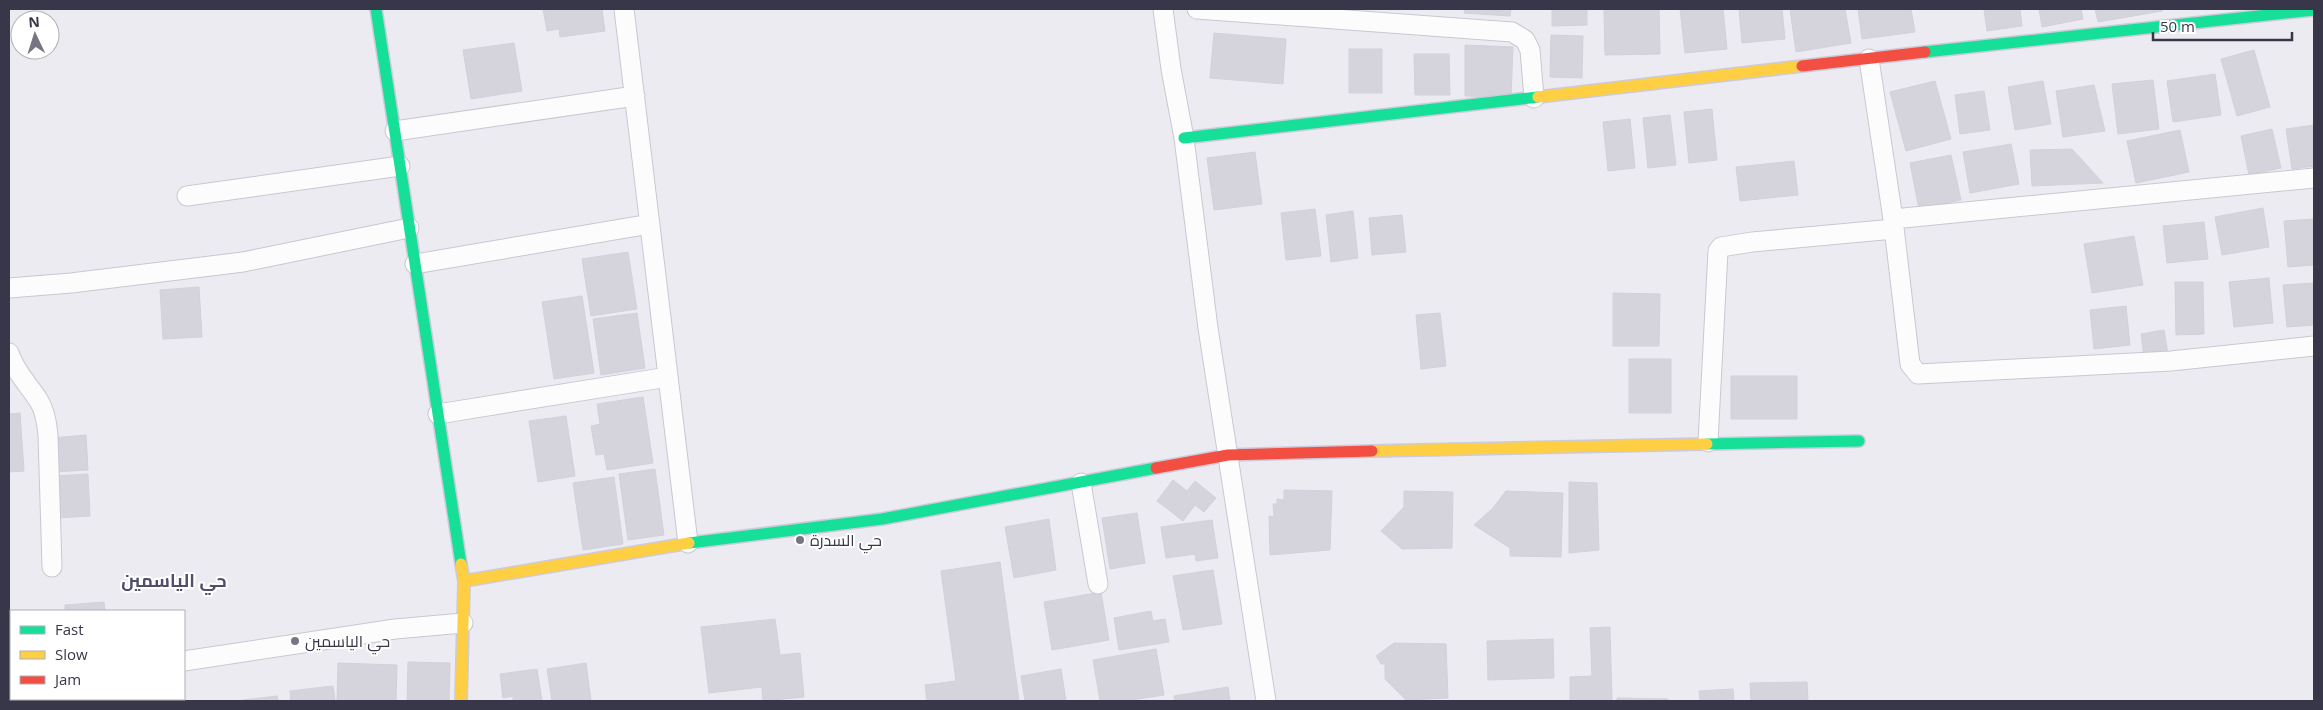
<svg xmlns="http://www.w3.org/2000/svg" width="2323" height="710" font-family="'Open Sans',Cairo,sans-serif">
  <rect width="100%" height="100%" fill="#ecebf2"/>
  <path fill="#d5d4dc" stroke="#d2d1db" d="M543,9H602L605,31L560,37L559,29L547,31Z
    M1465,9H1511L1510,16L1464,13Z
    M1552,9H1587V25L1552,26Z
    M1604,9H1659L1660,54L1605,55Z
    M1680,9H1723L1727,49L1685,53Z
    M1739,9H1782L1785,39L1742,43Z
    M1790,9H1845L1851,43L1796,52Z
    M1858,9H1911L1915,32L1862,39Z
    M1984,9H2020L2022,26L1987,31Z
    M2039,9H2081L2083,19L2042,27Z
    M2095,9H2162V11L2098,22Z
    M1214,33L1286,39L1283,84L1210,78Z
    M1551,35L1583,36L1582,78L1550,77Z
    M514,43L522,91L471,99L463,50Z
    M1465,45L1513,47L1511,97L1465,96Z
    M1349,49H1382V93H1349Z
    M2254,50L2270,107L2237,116L2221,59Z
    M1414,54H1449L1450,95H1415Z
    M2215,74L2221,115L2173,122L2167,81Z
    M2153,80L2159,129L2118,134L2112,84Z
    M1935,81L1951,139L1906,151L1890,92Z
    M2043,81L2051,124L2015,130L2008,87Z
    M2094,85L2105,131L2063,137L2056,91Z
    M1984,91L1990,130L1960,134L1955,95Z
    M1712,109L1717,160L1689,163L1684,112Z
    M1670,115L1676,165L1648,168L1643,118Z
    M1630,119L1635,168L1608,171L1603,122Z
    M2314,125V166L2292,169L2286,129Z
    M2272,129L2281,168L2249,175L2241,136Z
    M2180,130L2189,172L2136,183L2127,141Z
    M2011,144L2019,184L1970,193L1963,152Z
    M2072,149L2103,183L2032,186L2030,150Z
    M1255,152L1262,204L1214,210L1207,158Z
    M1951,155L1961,200L1919,209L1910,163Z
    M1794,161L1798,195L1740,201L1736,167Z
    M2263,208L2269,247L2222,255L2215,217Z
    M1315,209L1321,256L1286,260L1281,213Z
    M1353,211L1358,258L1331,262L1326,215Z
    M1402,215L1406,252L1372,255L1369,218Z
    M2314,219V265L2288,267L2284,221Z
    M2204,222L2208,259L2167,263L2163,226Z
    M2134,236L2143,285L2092,293L2084,244Z
    M628,252L637,309L591,316L582,259Z
    M2269,278L2273,323L2234,327L2229,282Z
    M2175,282H2203L2204,334L2176,335Z
    M2314,283V325L2287,327L2283,285Z
    M199,287L202,337L163,339L160,290Z
    M1613,293L1660,294L1659,346H1613Z
    M582,296L594,373L554,379L542,302Z
    M2126,306L2130,345L2094,349L2090,310Z
    M637,313L645,368L601,375L593,319Z
    M1440,313L1446,366L1421,369L1416,315Z
    M2164,330L2168,354L2144,357L2141,334Z
    M1629,359H1671V413H1629Z
    M1731,376H1797V419H1731Z
    M643,397L653,463L607,470L604,454L596,455L591,426L600,424L597,404Z
    M20,413L24,471L9,472V414Z
    M566,416L575,476L538,482L529,421Z
    M86,435L88,470L54,472L52,438Z
    M655,469L664,535L628,540L619,474Z
    M88,474L90,516L57,518L54,476Z
    M614,477L623,544L583,550L573,483Z
    M1173,480L1187,491L1195,481L1216,498L1204,512L1195,505L1183,521L1157,501Z
    M1569,482L1597,483L1599,550L1569,553Z
    M1284,490L1332,491L1330,550L1270,555L1269,516L1274,517L1273,504H1277V499L1284,500Z
    M1404,491L1453,492L1452,548L1402,549L1381,531L1404,507Z
    M1506,491L1563,493L1561,557L1510,556V548L1474,525L1493,508Z
    M1137,513L1145,563L1110,569L1102,518Z
    M1049,519L1056,570L1014,578L1005,527Z
    M1212,520L1218,558L1196,561L1195,554L1166,558L1161,527Z
    M1000,562L1019,701H927L925,685L956,681L941,571Z
    M1213,570L1222,624L1183,630L1173,576Z
    M1101,592L1109,640L1052,650L1044,602Z
    M104,602L105,611H65V605Z
    M1151,611L1153,621L1165,619L1169,642L1119,650L1114,618Z
    M9,612H11V657H9Z
    M775,619L780,655L800,653L804,697L763,701L762,687L709,693L701,627Z
    M1610,627L1612,701H1570V677L1592,676L1590,628Z
    M1553,639L1554,678L1488,680L1487,641Z
    M1394,643L1446,644L1448,698L1406,700L1385,679V664H1381L1376,656Z
    M1156,649L1164,695L1125,701H1100L1093,660Z
    M408,662L450,663L449,701H407Z
    M338,663L397,665L396,701H337Z
    M586,663L591,701H552L547,669Z
    M537,669L542,701H513V696L503,698L500,674Z
    M1061,669L1066,701H1025L1021,676Z
    M1807,682L1808,701H1751L1750,683Z
    M333,686L335,701H291L290,691Z
    M1228,687L1230,701H1175L1174,696Z
    M1733,689L1734,701H1700L1699,691Z
    M277,696L278,701H235Z
    M1617,698L1668,699V701H1617Z"/>
  <g fill="none" stroke-linecap="round" stroke-linejoin="round">
    <g stroke="#c9c8d1" stroke-width="21">
      <path id="street" d="M624,9L688,543
        M1163,9L1171,69L1184,138L1208,328L1266,701
        M1197,9L1512,32L1525,40L1530,50L1534,98
        M1869,59L1893,219L1910,364L1918,374L2171,361L2314,346
        M395,131L635,96
        M187,196L400,166
        M1893,219L2314,178
        M415,264L650,224
        M9,288L71,283L243,262L409,228
        M9,353C15,372 29,385 39,401C45,411 47,423 48,435L52,567
        M438,414L668,377
        M1708,442L1718,251L1721,247L1752,242L1894,229
        M1081,483L1098,584
        M184,661L395,629L463,623
        M9,687L11,686"/>
    </g>
    <g stroke="#cdcadb" stroke-width="14">
      <path id="fast" d="M376,9L461,564
        M1925,52L2314,10
        M1184,138L1538,97
        M1707,444L1859,441
        M689,543L882,519L1156,468"/>
    </g>
    <g stroke="#cdcadb" stroke-width="14">
      <path id="slow" d="M1538,97L1802,66
        M1372,451L1707,444
        M464,581L689,543
        M461,701L464,581L461,564"/>
    </g>
    <g stroke="#cdcadb" stroke-width="14">
      <path id="jam" d="M1802,66L1925,52
        M1156,468L1228,455L1372,451"/>
    </g>
    <use href="#street" stroke="#fcfcfd" stroke-width="19"/>
    <use href="#fast" stroke="#16e098" stroke-width="11"/>
    <use href="#slow" stroke="#ffcf43" stroke-width="11"/>
    <use href="#jam" stroke="#f24e42" stroke-width="11"/>
  </g>
  <g fill="#777584" stroke="#fff" stroke-width="2">
    <circle cx="800" cy="540" r="5"/>
    <circle cx="295" cy="641" r="5"/>
  </g>
  <g text-anchor="middle" dominant-baseline="central" stroke-width="4" stroke-linejoin="round" paint-order="stroke">
    <g font-size="16" fill="#383649" stroke="#fff" text-anchor="start">
      <text x="810" y="540">حي السدرة</text>
      <text x="305" y="641">حي الياسمين</text>
    </g>
    <g font-size="18" font-weight="bold" fill="#504d6d" stroke="#fff">
      <text x="174" y="580">حي الياسمين</text>
    </g>
  </g>
  <rect width="2323" height="710" fill="none" stroke="#383649" stroke-width="20"/>
  <rect x="10" y="610" width="175" height="90" fill="#ffffff" stroke="#afafb6"/>
  <rect x="20" y="626" width="25" height="8" fill="#16e098" stroke="#afafb6"/>
  <text x="55" y="635" font-size="15" fill="#383649">Fast</text>
  <rect x="20" y="651" width="25" height="8" fill="#ffcf43" stroke="#afafb6"/>
  <text x="55" y="660" font-size="15" fill="#383649">Slow</text>
  <rect x="20" y="676" width="25" height="8" fill="#f24e42" stroke="#afafb6"/>
  <text x="55" y="685" font-size="15" fill="#383649">Jam</text>
  <g transform="translate(35 35) rotate(356)"><circle r="24" fill="#ffffff" stroke="#afafb6"/>
  <path d="M0-4L9 19L0 12L-9 19Z" fill="#777584"/>
  <text y="-8" font-size="14" font-weight="bold" text-anchor="middle" fill="#383649">N</text>
  </g>
  <path d="M2153 32v8h139v-8" fill="none" stroke="#383649" stroke-width="2.5"/>
  <text x="2160" y="32" font-size="15" fill="#383649" stroke="#ffffff" stroke-width="4" paint-order="stroke">50 m</text>
</svg>
